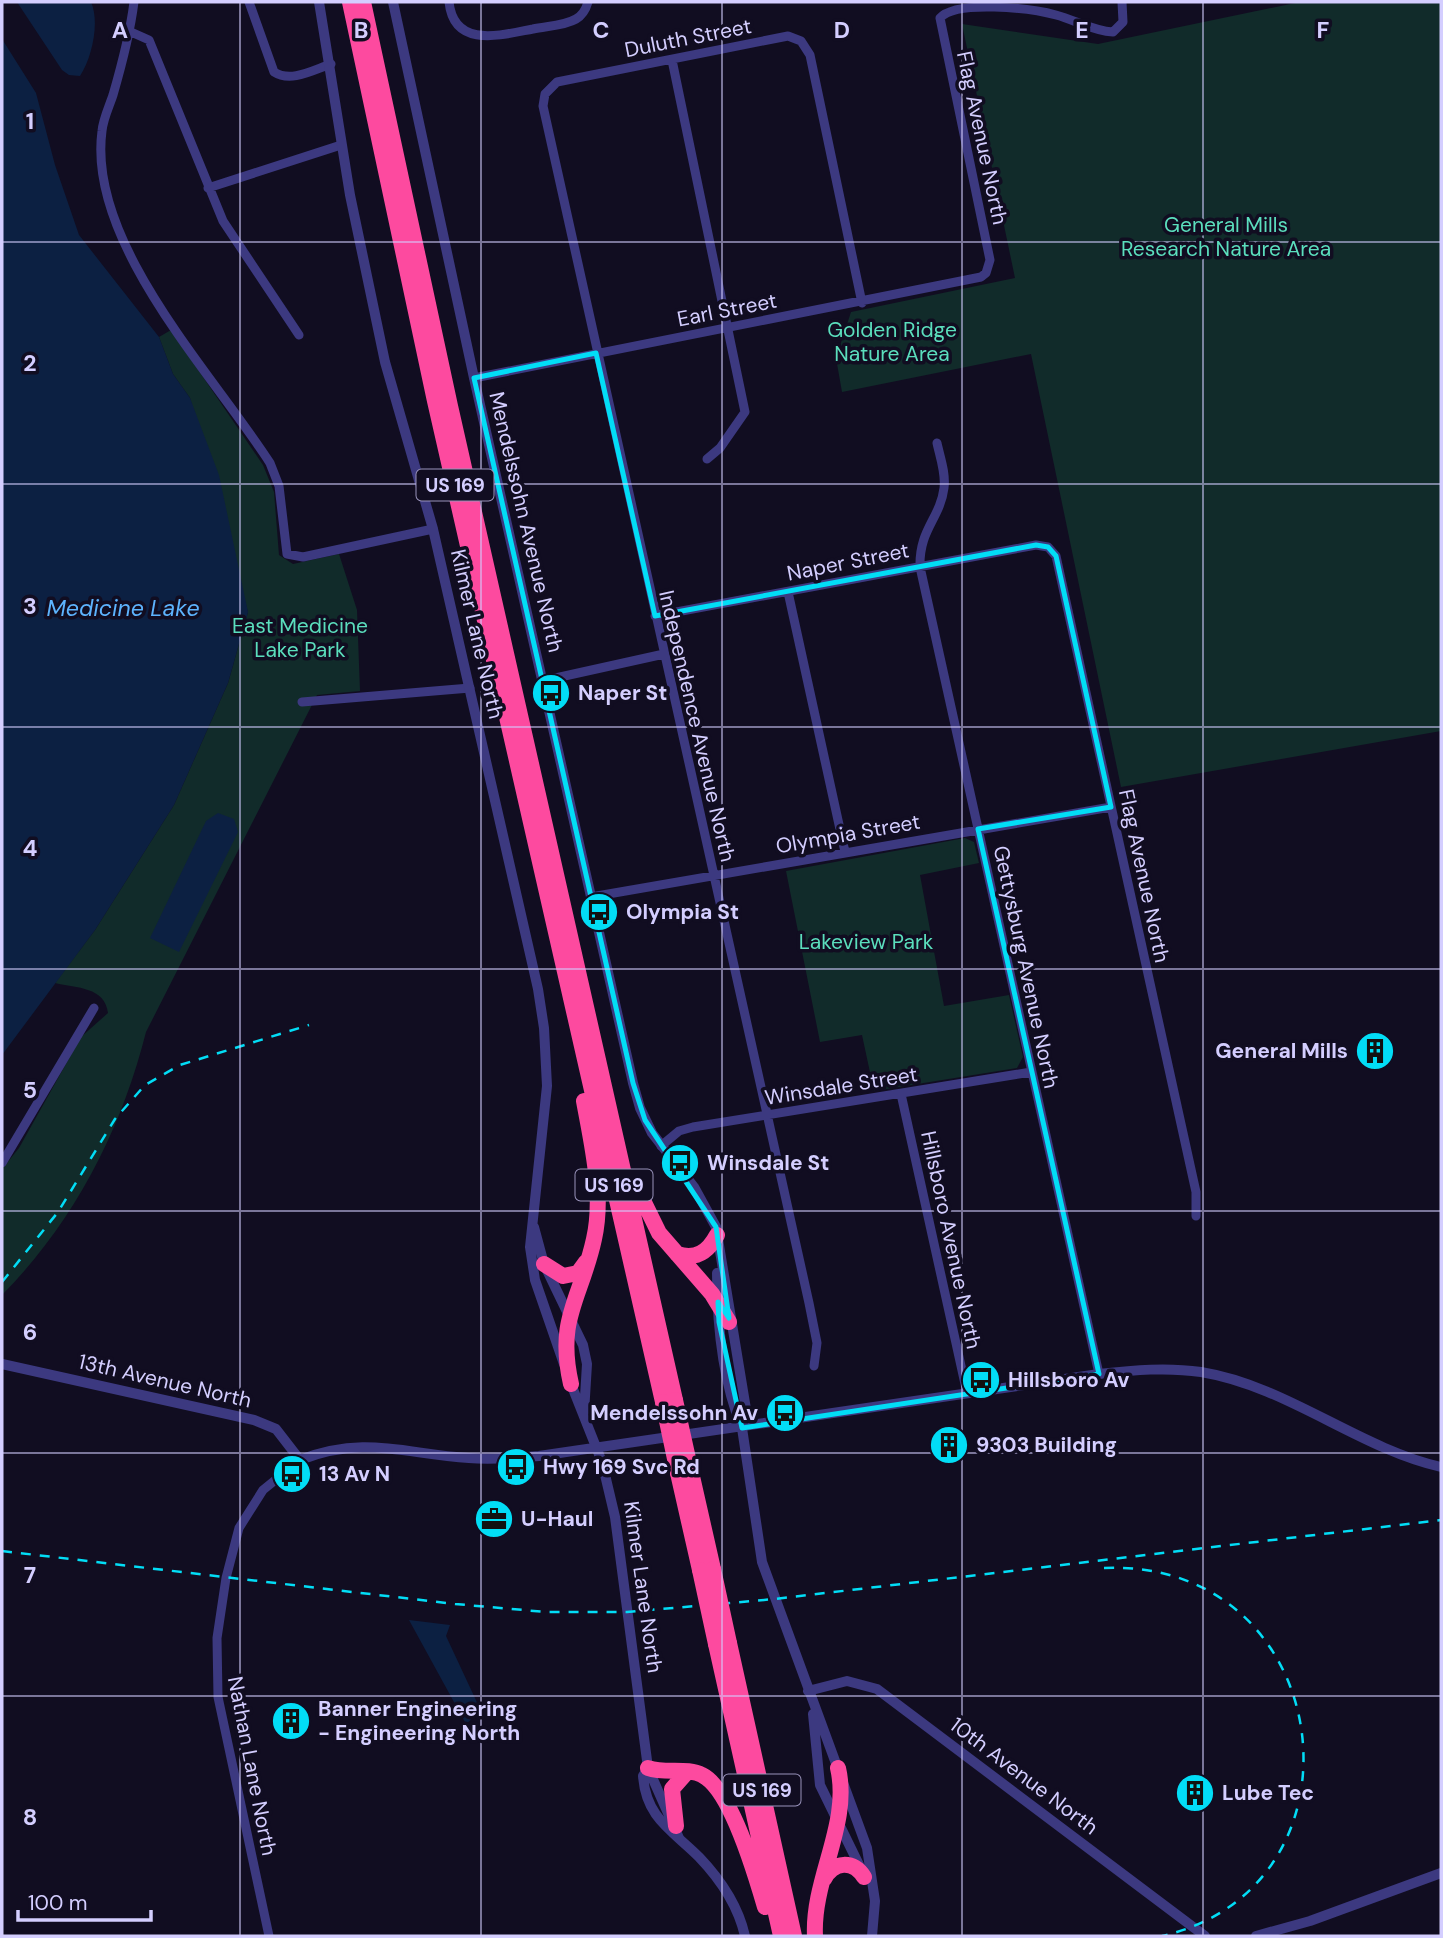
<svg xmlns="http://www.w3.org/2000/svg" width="1443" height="1938" font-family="'DM Sans',sans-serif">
  <rect width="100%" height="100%" fill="#110d21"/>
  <path fill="#112b2a" d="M1300,2H1441V731L1121,787L1031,354L842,392L836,358L851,312L1015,278L962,24L1098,44Z
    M171,330L263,465L274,492L279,555L293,564L339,554L357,610L360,691L317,695L146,1032C121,1131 74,1222 2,1295V1169L19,1148L81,1037L108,1013C105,987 77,988 55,983L95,930L174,805L228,683L248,612L190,398L173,374L159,337Z
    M965,838L974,842L979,863L920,875L944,1006L1009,995L1023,1057L1017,1068L874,1091L862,1035L820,1042L786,871Z"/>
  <path fill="#0c2042" d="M17,2H91C100,22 92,58 80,76L69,75L62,70Z
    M2,39L36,93L55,165L79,235L159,337L173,374L190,398L219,475L248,612L228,683L174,805L95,930L2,1055Z
    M218,813L234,819L238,832L179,952L150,938L206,821Z
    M409,1620L450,1625L446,1636L481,1711L466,1724Z"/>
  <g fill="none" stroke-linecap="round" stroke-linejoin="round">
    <path stroke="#3c3980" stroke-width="9" d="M134,2C130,34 122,64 113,95C109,107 103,119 102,131C87,243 213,374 270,463L279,486L287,554L303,557L433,529
      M249,2L274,72C291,83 313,70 331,64
      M449,2C454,49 501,35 533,29C546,26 564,26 576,19C583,15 586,9 588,2
      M131,32L149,40L223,221L299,335
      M672,60L745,412L720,448L707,459
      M208,188L341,145
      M474,378L981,277L986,273L990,260L940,18C956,0 1030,8 1056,15C1075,20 1093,31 1113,32L1123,22L1122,2
      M937,443C940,457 946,473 944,488C940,519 919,529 920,567L1099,1374
      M788,592L845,852
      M655,616L1036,545L1048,547L1056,556L1196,1192V1216
      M542,681L664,654
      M302,702L470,688
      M591,897L1111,807
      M901,1094L967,1393
      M661,1146L679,1131L693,1127L1031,1072
      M2,1163L94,1008
      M814,1366L817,1343L809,1303L543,106L545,94L557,82L788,36L801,41L810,55L862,303
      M269,1936L218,1697L217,1638L226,1578L239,1528L263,1490L300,1460"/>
    <path stroke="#3c3980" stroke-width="10" d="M319,2L350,195L385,362L433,529L538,989L544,1028L547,1086L530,1247L535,1280L564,1364
      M393,2L474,378L633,1083L640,1108L652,1133L694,1187L716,1227L746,1409L742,1428
      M534,1227L544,1264L583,1345L587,1364L584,1413
      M717,1273C717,1323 723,1382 742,1428L762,1562L867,1848L875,1901L872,1936
      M2,1364L254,1420L276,1429L300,1460C365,1435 404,1454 469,1458C492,1460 516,1458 539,1456L1099,1374C1134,1370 1167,1367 1201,1372C1287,1386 1358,1448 1441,1467
      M569,1379L602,1462L615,1517L648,1768L679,1838
      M808,1691L847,1681L877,1689L1205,1936
      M813,1714L820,1785L863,1873
      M648,1768L643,1776C646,1818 672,1830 699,1857C721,1880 738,1905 745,1936
      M1256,1936L1310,1921L1441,1873"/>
    <path stroke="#fd4a9f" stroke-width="16" d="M350,2L435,401L663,1402
      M363,2L450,406L675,1400
      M635,1184L659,1233L712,1294L729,1322
      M677,1254C696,1260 708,1252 717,1235
      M544,1264L563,1276L578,1273L586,1262
      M571,1384C556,1318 581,1299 594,1239C604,1195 592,1145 584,1101
      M691,1472L713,1569
      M678,1473L700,1570
      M729,1643L794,1936
      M716,1644L781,1936
      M648,1768C665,1774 687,1767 702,1775C731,1789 756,1876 765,1907
      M676,1826L672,1789L687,1772
      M824,1879C834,1861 853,1860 864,1877
      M815,1936C812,1879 851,1824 838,1768"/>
    <path stroke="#02ddf6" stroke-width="2.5" stroke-dasharray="10 9" stroke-linecap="butt" d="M2,1282L58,1212L115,1119L145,1085L180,1065L309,1025
      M2,1551L455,1604L546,1612H627L775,1599L1441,1520
      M1104,1568C1336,1558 1379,1886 1162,1936"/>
    <path stroke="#fd4a9f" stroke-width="16" d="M675,1400L691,1472
      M663,1402L678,1473
      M713,1569L729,1643
      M700,1570L716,1644"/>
  </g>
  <path fill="none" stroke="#02ddf6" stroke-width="5" stroke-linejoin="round" d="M596,353L655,616L1036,545L1048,547L1056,556L1111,807L978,829L1099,1374L742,1428L719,1322L718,1302L729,1318L716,1227L645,1120L633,1083L474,378Z"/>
  <path fill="none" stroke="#d4ceff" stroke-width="2" stroke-opacity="0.55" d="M240,2V1936M481,2V1936M722,2V1936M962,2V1936M1203,2V1936M2,242H1441M2,484H1441M2,727H1441M2,969H1441M2,1211H1441M2,1453H1441M2,1696H1441"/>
  <defs>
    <g id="bus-disc" transform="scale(2.0125)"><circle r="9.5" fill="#02ddf6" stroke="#110d21"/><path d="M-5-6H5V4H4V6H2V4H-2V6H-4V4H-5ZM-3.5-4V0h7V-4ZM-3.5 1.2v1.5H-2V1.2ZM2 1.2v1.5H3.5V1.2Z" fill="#111"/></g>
    <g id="building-disc" transform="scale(2.0125)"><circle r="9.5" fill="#02ddf6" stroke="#110d21"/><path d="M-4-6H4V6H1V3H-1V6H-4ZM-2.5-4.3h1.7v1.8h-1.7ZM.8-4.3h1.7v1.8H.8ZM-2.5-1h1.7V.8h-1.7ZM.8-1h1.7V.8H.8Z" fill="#111"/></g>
    <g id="office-disc" transform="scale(2.0125)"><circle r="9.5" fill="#02ddf6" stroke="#110d21"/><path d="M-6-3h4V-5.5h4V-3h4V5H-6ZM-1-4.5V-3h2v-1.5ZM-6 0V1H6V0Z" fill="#111"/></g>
  </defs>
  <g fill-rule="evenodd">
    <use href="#bus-disc" x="551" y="693"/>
    <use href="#bus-disc" x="599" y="912"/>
    <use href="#building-disc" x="1375" y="1051"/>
    <use href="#bus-disc" x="680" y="1163"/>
    <use href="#bus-disc" x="981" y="1380"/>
    <use href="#bus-disc" x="785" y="1413"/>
    <use href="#building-disc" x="949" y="1445"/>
    <use href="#bus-disc" x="516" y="1467"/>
    <use href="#bus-disc" x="292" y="1474"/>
    <use href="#office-disc" x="494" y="1519"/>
    <use href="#building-disc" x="291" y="1721"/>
    <use href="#building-disc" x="1195" y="1793"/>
  </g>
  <g text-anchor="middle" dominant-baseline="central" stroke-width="7" stroke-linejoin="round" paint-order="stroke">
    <g fill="#110d21" stroke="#9a94bc" stroke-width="2">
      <rect x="416.5" y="469.5" width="77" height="31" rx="5"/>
      <rect x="575.5" y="1169.5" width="77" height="31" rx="5"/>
      <rect x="723.5" y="1774.5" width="77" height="31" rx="5"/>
    </g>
    <g font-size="19" font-weight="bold" fill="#d4ceff">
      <text x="455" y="485">US 169</text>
      <text x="614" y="1185">US 169</text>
      <text x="762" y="1790">US 169</text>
    </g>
    <g font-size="21" fill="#d4ceff" stroke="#110d21">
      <text transform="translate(688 38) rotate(-11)">Duluth Street</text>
      <text transform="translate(982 138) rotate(78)">Flag Avenue North</text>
      <text transform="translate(727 310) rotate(-11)">Earl Street</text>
      <text transform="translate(526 522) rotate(77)">Mendelssohn Avenue North</text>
      <text transform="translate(848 562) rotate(-11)">Naper Street</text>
      <text transform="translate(477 634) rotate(77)">Kilmer Lane North</text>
      <text transform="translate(697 726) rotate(77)">Independence Avenue North</text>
      <text transform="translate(848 834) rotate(-10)">Olympia Street</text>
      <text transform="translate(1144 876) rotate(78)">Flag Avenue North</text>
      <text transform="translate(1026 967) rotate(78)">Gettysburg Avenue North</text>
      <text transform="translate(841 1086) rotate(-9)">Winsdale Street</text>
      <text transform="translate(951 1240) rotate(78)">Hillsboro Avenue North</text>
      <text transform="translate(165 1381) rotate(13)">13th Avenue North</text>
      <text transform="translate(643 1587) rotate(82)">Kilmer Lane North</text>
      <text transform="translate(252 1766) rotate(79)">Nathan Lane North</text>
      <text transform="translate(1024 1776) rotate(37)">10th Avenue North</text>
    </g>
    <g font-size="21" fill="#5bdebd" stroke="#110d21">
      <text x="1226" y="225">General Mills<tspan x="1226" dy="24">Research Nature Area</tspan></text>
      <text x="892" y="330">Golden Ridge<tspan x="892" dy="24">Nature Area</tspan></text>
      <text x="300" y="626">East Medicine<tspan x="300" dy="24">Lake Park</tspan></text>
      <text x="866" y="942">Lakeview Park</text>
    </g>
    <g font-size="21" font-weight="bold" fill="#d4ceff" stroke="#110d21" text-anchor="start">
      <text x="578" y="693">Naper St</text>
      <text x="626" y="912">Olympia St</text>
      <text x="1348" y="1051" text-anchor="end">General Mills</text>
      <text x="707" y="1163">Winsdale St</text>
      <text x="1008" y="1380">Hillsboro Av</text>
      <text x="758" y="1413" text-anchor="end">Mendelssohn Av</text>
      <text x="976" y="1445">9303 Building</text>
      <text x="543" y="1467">Hwy 169 Svc Rd</text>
      <text x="319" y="1474">13 Av N</text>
      <text x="521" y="1519">U-Haul</text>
      <text x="318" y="1709">Banner Engineering<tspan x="318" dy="24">- Engineering North</tspan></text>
      <text x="1222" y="1793">Lube Tec</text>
    </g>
    <g font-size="23" font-style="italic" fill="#5db3fd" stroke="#110d21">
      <text x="123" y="608">Medicine Lake</text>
    </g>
  </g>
  <g font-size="23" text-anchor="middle" font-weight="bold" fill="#d4ceff" stroke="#110d21" stroke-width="7" stroke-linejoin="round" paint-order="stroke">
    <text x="120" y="38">A</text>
    <text x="361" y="38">B</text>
    <text x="601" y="38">C</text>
    <text x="842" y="38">D</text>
    <text x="1082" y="38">E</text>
    <text x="1323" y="38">F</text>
    <text x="30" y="129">1</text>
    <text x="30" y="371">2</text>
    <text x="30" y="614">3</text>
    <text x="30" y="856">4</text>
    <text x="30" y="1098">5</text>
    <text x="30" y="1340">6</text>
    <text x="30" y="1583">7</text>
    <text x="30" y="1825">8</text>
  </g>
  <rect width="1443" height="1938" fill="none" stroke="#d4ceff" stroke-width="7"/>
  <path d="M18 1910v10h133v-10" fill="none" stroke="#d4ceff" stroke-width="3.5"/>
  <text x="28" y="1910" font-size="21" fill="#d4ceff" stroke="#110d21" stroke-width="5" paint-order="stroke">100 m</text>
</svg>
